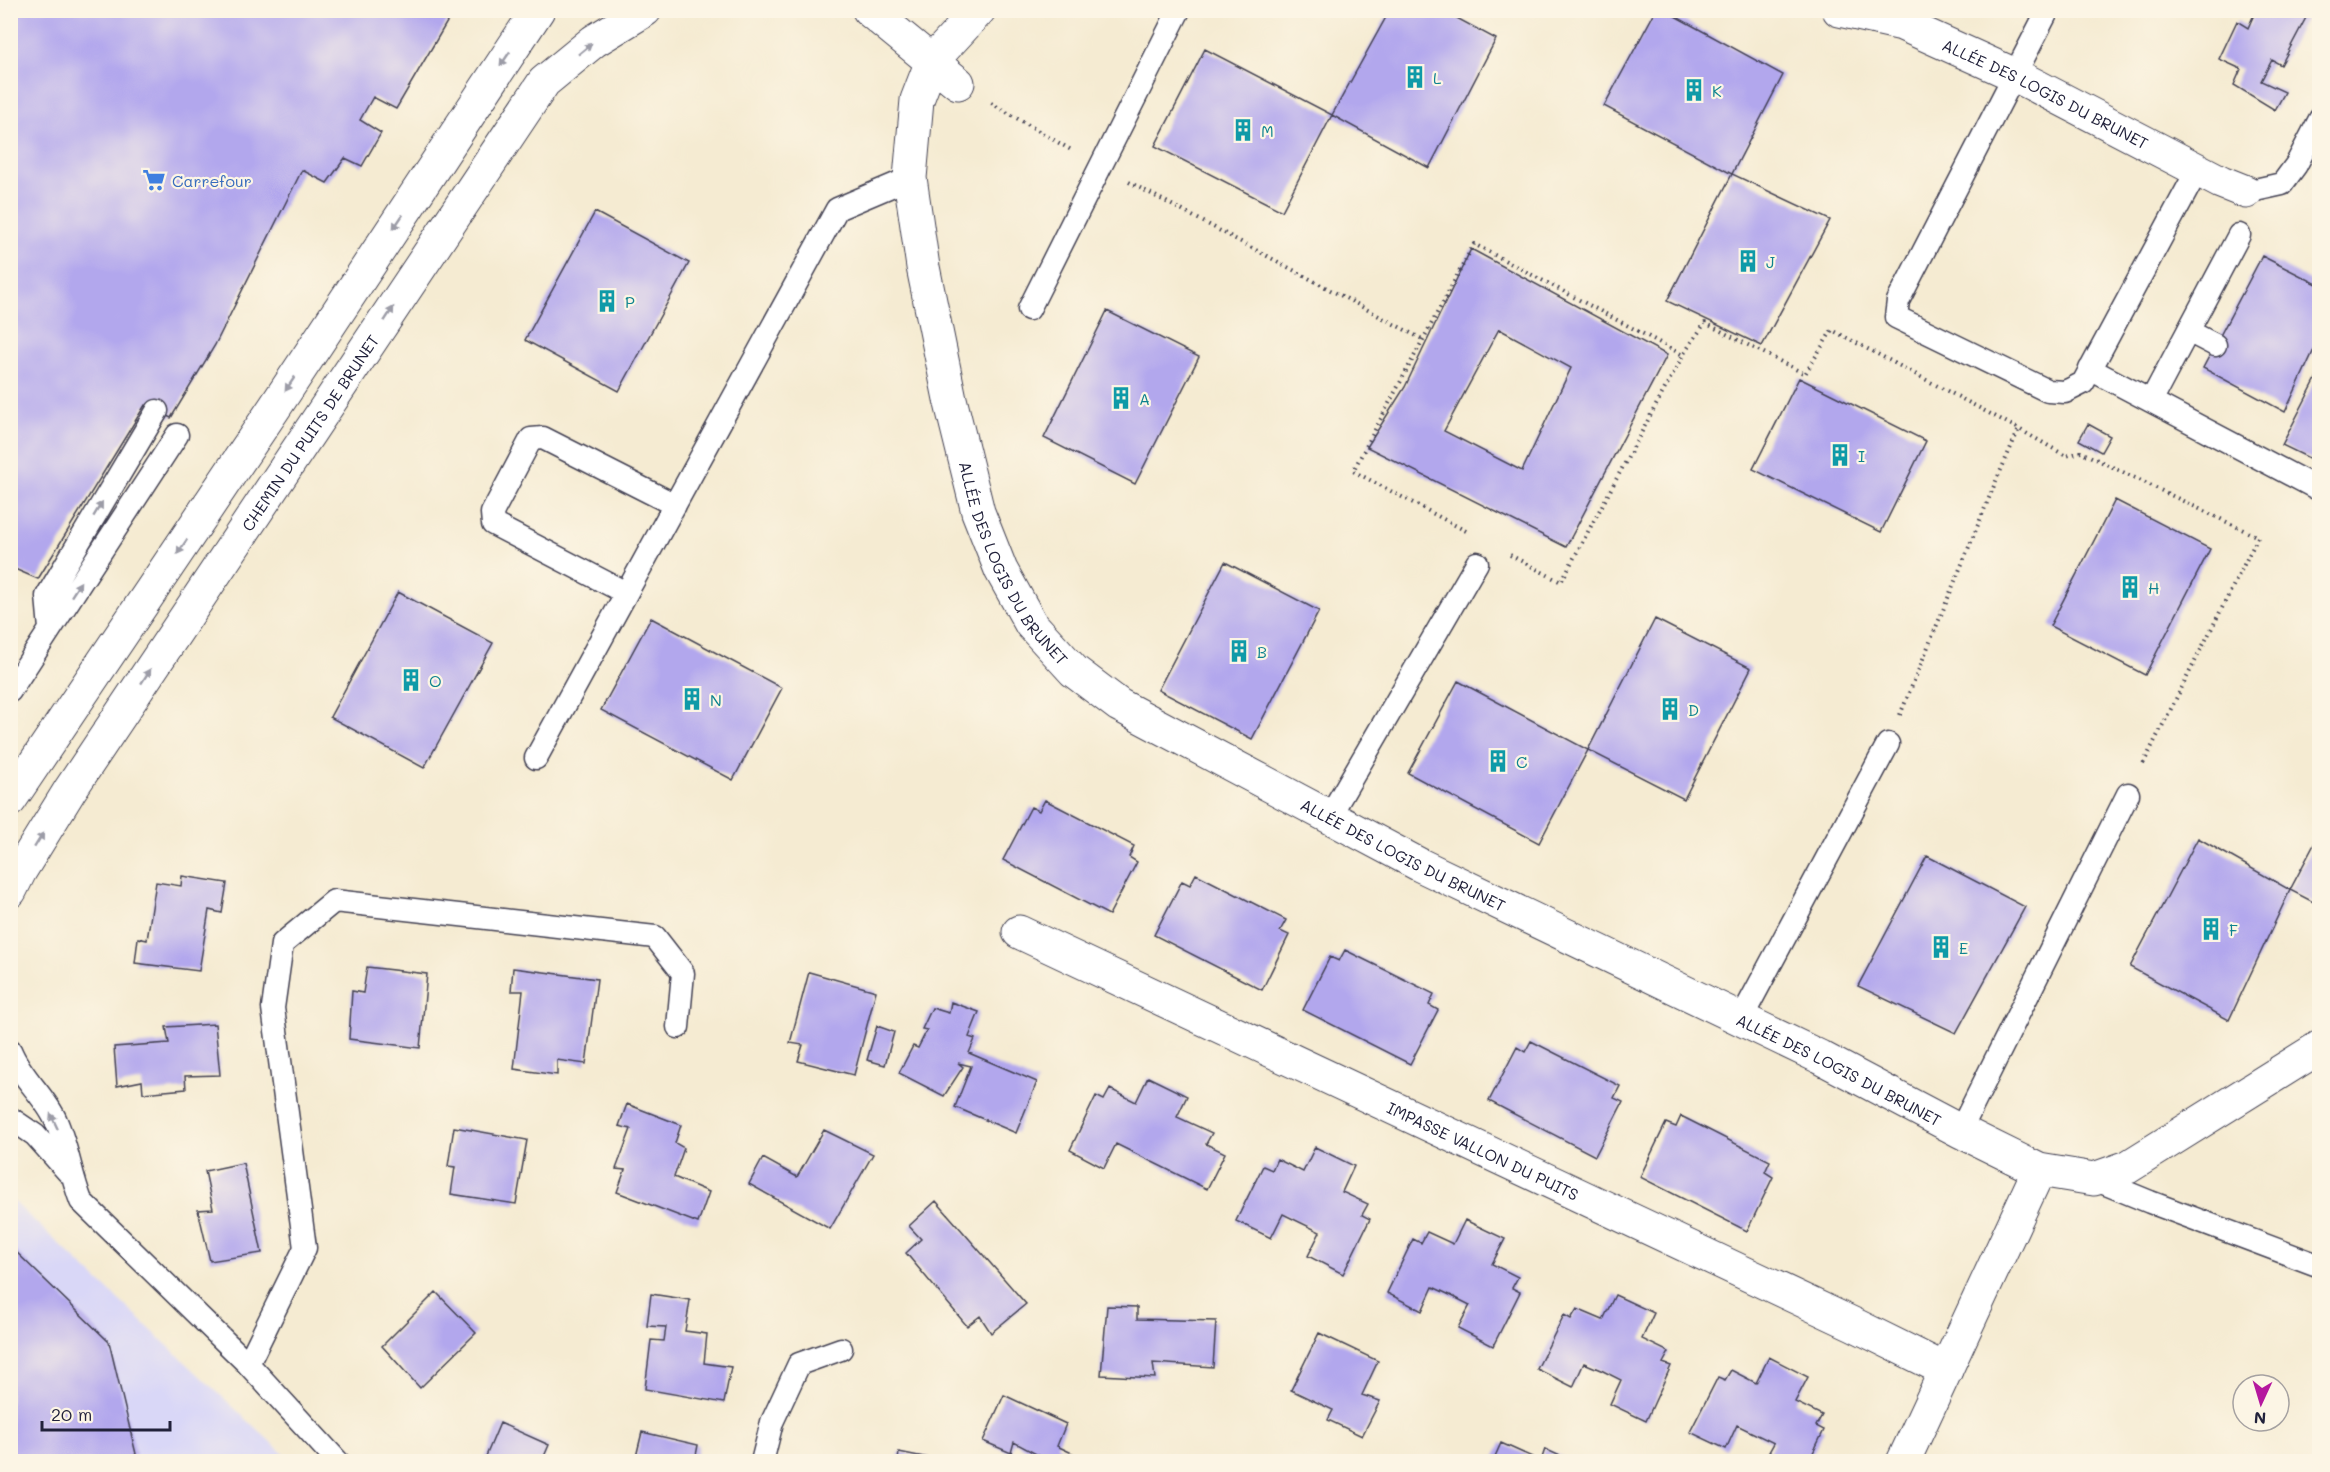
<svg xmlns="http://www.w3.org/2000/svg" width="2330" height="1472" font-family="Mali,sans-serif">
  <rect width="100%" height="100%" fill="#fcf5e5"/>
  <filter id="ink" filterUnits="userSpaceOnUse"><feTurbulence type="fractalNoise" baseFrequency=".0167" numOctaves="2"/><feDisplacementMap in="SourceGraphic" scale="12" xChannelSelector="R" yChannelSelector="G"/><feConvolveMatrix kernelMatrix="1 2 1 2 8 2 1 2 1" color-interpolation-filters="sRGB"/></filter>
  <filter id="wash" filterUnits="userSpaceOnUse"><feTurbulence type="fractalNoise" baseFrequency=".008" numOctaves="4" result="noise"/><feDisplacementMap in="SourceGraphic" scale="24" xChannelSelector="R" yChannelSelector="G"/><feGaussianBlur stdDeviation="1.35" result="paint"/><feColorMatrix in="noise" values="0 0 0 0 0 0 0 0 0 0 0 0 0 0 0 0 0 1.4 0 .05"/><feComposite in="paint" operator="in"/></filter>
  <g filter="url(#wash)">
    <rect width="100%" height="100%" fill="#f5ebd2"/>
    <path fill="#d9d7f7" d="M11,1199L291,1461H11Z"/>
    <g id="blocks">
      <path fill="#b2a7ed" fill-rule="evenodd" d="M10,10H454L396,109L373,97L360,120L381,133L362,166L345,158L327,183L302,170L215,345L171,418L145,405L38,579L10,567Z
        M1390,10H1442L1496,39L1429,168L1332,115L1282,211L1155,146L1205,49L1332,115Z
        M1656,10H1664L1783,75L1732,174L1830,220L1762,346L1667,301L1732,174L1604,106Z
        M2256,10H2310L2281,65L2272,60L2261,81L2285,92L2275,110L2234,85L2241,69L2219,59L2237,21L2248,28Z
        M595,212L689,263L619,391L525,340Z
        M1471,249L1667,355L1566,547L1367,447L1405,387ZM1499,329L1571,368L1522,471L1444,431Z
        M2262,256L2319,285V339L2285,412L2203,368Z
        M1107,311L1199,357L1135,484L1044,438Z
        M2319,373V463L2282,445Z
        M1799,378L1926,441L1881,532L1753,469Z
        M2088,424L2110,436L2101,452L2079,440Z
        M2115,500L2210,549L2145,675L2050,626Z
        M1225,562L1319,611L1252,739L1158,690Z
        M398,592L493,643L424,768L330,717Z
        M651,618L782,688L733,780L601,710Z
        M1655,619L1751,668L1684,799L1588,750Z
        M1458,681L1588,750L1539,843L1408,773Z
        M1045,800L1134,846L1129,857L1137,862L1109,915L1003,860L1031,807L1039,811Z
        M2319,835V905L2290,890Z
        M2198,838L2290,890L2229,1020L2130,967Z
        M1927,856L2025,907L1956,1033L1858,986Z
        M1196,874L1286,920L1280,931L1289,935L1262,990L1154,935L1182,881L1190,885Z
        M182,876L227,883L222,913L209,910L199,971L135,963L138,938L147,940L156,882L181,886Z
        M1345,950L1434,994L1429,1005L1438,1010L1410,1064L1303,1010L1330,957L1339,961Z
        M367,967L427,974L420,1048L349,1039L352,991L363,993Z
        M513,968L597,979L586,1064L557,1060V1075L514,1069L523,991H511Z
        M809,972L876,991L854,1075L798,1061L803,1045L790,1043Z
        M951,1002L979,1012L969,1037L975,1039L969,1053L1037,1082L1016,1133L955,1107L971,1066L958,1063L963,1067L944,1096L899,1073L913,1046L918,1048L927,1030L922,1029L932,1008L949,1013Z
        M215,1024L220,1075L185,1076L186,1089L143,1093L142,1081L117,1086L114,1047L169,1043L166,1027Z
        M877,1026L894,1032L885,1065L867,1060Z
        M1531,1041L1620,1086L1614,1098L1623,1102L1595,1156L1489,1101L1517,1047L1525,1052Z
        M1148,1077L1187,1096L1177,1117L1212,1133L1206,1144L1225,1153L1207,1189L1116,1144L1104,1168L1070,1150L1096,1096L1104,1100L1110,1089L1136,1102Z
        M627,1104L681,1125L675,1143L684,1148L674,1177L709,1192L698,1223L617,1192L625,1170L616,1169L631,1129L619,1126Z
        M1681,1116L1770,1161L1765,1172L1773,1177L1747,1231L1640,1177L1666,1123L1676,1127Z
        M454,1127L527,1140L516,1204L451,1194L455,1167L448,1166Z
        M824,1130L873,1154L830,1229L749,1184L763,1158L797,1177Z
        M1315,1147L1354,1166L1342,1192L1368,1204L1362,1215L1370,1219L1343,1274L1308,1256L1320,1232L1283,1214L1271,1238L1236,1221L1263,1166L1272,1170L1277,1159L1303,1172Z
        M243,1163L262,1253L210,1261L198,1210L213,1209L205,1171Z
        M936,1201L1026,1304L991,1333L980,1316L967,1326L906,1253L921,1239L909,1226Z
        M1465,1220L1505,1239L1492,1264L1518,1277L1512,1288L1520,1292L1493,1346L1458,1328L1470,1305L1452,1296L1433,1287L1422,1311L1387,1293L1413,1239L1421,1243L1427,1232L1453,1244Z
        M10,1246L109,1342L136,1454L126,1461H10Z
        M436,1292L476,1333L420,1388L382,1346Z
        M651,1294L690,1300L685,1331L707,1334L704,1363L731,1367L724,1403L645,1389L651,1340L664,1341L666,1327L647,1326Z
        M1615,1295L1654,1313L1642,1339L1669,1352L1663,1363L1671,1366L1646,1421L1610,1404L1621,1380L1603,1371L1584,1363L1573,1387L1537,1369L1564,1315L1571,1319L1577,1309L1603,1320Z
        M1107,1306L1137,1307V1319L1216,1321L1213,1367L1153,1363L1155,1378L1101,1375Z
        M1319,1333L1378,1361L1362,1395L1380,1401L1362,1436L1328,1420L1333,1410L1291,1390Z
        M1769,1357L1808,1377L1795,1402L1822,1415L1816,1426L1824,1430L1809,1461H1764L1774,1443L1737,1425L1726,1449L1690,1432L1718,1377L1725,1380L1731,1370L1756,1383Z
        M1004,1395L1066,1424L1057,1446L1089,1461H1049L1014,1442L1011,1453L983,1441Z
        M500,1423L549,1445L542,1461H484Z
        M642,1432L698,1445L695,1461H635Z
        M1501,1443L1541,1461L1545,1449L1571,1461H1493Z
        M899,1452L929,1458L928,1461H898Z"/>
    </g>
  </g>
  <g filter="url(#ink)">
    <use href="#blocks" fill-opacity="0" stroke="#424052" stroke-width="1.5"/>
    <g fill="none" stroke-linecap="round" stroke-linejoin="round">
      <g stroke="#424052" stroke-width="25">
        <path id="service" d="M2048,10L1898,301L1896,317L2048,391L2065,392L2083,383L2198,169
          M2246,192L2282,184L2296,165L2320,119
          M1029,309L1179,10
          M2188,331L2215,345
          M2090,369L2320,490
          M2151,401L2239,235
          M626,593L493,524L492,513L531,439L543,438L675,505
          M50,629L47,596L157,411
          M10,691L177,435
          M536,758L837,209L910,178
          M1329,817L1477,563
          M1741,1019L1888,744
          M10,1050C21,1078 46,1097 56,1121C67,1146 71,1175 81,1201L248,1364L338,1462
          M10,1118L35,1135L68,1172
          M1960,1131L2128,794
          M2094,1179L2150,1202L2320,1266
          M248,1364L305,1248L273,1008L282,944L334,901L655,937L683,973L678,1027
          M762,1462L772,1422L799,1364L841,1349"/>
      </g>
      <g stroke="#424052" stroke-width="35">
        <g id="minor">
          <path d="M869,10L958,83"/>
          <path id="s1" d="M979,10L932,61L917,100L910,178L923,267L950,399L978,512L1001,570L1031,624L1074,671L1119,705L1420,865L1820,1057L1960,1131L2039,1170L2094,1179L2128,1167L2320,1047"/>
          <path id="s2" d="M1839,10L1902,24L2015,75L2221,182L2246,192"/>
          <path id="s3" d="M1019,932L1853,1324L1946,1370"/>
          <path d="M1903,1462L2039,1170"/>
        </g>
      </g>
      <g stroke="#424052" stroke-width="35">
        <g id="tertiary">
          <path d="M10,800L275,407L538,10"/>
          <path id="s4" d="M10,891L20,871L70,790L544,82L594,41L645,10"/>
        </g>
      </g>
      <path stroke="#424052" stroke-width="4" stroke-dasharray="1.5 4.5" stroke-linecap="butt" d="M684,17L695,10
        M991,103L1073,151
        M1129,182L1422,339
        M1466,531L1353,471L1474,244L1683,355
        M1510,555L1561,582L1683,355L1705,323L1805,374L1832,330L2019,429L2066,456L2081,452L2258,537L2142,766
        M1900,715L1996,481L2019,429"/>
      <use href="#service" stroke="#fff" stroke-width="22"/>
      <use href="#minor" stroke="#fff" stroke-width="33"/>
      <use href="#tertiary" stroke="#fff" stroke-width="33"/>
    </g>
    <defs><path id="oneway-solid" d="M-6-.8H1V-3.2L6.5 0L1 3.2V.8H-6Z" transform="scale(1.5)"/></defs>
    <g fill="#9c9ca7">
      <use href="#oneway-solid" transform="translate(585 49) rotate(-39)"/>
      <use href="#oneway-solid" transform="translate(505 59) rotate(124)"/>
      <use href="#oneway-solid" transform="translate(398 222) rotate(124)"/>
      <use href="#oneway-solid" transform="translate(389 314) rotate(-57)"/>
      <use href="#oneway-solid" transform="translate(290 384) rotate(124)"/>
      <use href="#oneway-solid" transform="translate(98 509) rotate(-59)"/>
      <use href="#oneway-solid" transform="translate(182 547) rotate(124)"/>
      <use href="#oneway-solid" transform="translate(76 589) rotate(-57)"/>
      <use href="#oneway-solid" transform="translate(146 676) rotate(-57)"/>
      <use href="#oneway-solid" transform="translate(39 840) rotate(-58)"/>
      <use href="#oneway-solid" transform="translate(54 1121) rotate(-115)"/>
    </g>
  </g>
  <defs>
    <g id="building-bare" transform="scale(1.8)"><path d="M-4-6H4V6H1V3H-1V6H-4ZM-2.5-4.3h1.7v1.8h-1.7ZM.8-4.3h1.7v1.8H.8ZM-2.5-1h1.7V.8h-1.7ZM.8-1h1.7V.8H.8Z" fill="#0f9aa8" stroke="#fcf5e5" stroke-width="2.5" paint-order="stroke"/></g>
    <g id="supermarket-bare" transform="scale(1.8)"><path d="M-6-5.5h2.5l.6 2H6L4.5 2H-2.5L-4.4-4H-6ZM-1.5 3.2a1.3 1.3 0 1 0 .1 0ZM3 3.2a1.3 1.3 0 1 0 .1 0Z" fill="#3f7fe0" stroke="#fcf5e5" stroke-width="2.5" paint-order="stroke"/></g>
  </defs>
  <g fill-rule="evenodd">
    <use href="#building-bare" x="1415" y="77"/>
    <use href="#building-bare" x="1694" y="90"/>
    <use href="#building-bare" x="1243" y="130"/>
    <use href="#supermarket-bare" x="154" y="180"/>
    <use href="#building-bare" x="1748" y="261"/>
    <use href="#building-bare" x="607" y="301"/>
    <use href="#building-bare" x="1121" y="398"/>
    <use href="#building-bare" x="1840" y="455"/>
    <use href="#building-bare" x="2130" y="587"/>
    <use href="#building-bare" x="1239" y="651"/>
    <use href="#building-bare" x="411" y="680"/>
    <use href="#building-bare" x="692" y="699"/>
    <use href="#building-bare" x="1670" y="709"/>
    <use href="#building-bare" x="1498" y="761"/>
    <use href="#building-bare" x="2211" y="929"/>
    <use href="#building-bare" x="1941" y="947"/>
  </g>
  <g text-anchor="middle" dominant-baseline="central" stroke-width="4.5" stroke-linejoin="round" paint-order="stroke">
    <g font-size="16" fill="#0d838f" stroke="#fcf5e5" text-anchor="start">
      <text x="1433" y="77">L</text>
      <text x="1712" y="90">K</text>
      <text x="1261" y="130">M</text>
      <text x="1766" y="261">J</text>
      <text x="625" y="301">P</text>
      <text x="1139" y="398">A</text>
      <text x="1858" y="455">I</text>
      <text x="2148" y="587">H</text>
      <text x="1257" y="651">B</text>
      <text x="429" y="680">O</text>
      <text x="710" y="699">N</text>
      <text x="1688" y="709">D</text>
      <text x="1516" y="761">C</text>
      <text x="2229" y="929">F</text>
      <text x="1959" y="947">E</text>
    </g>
    <g font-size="16" fill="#22223b" stroke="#fcf5e5">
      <text stroke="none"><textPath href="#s2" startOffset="224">ALLÉE DES LOGIS DU BRUNET</textPath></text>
      <text stroke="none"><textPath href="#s4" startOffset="548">CHEMIN DU PUITS DE BRUNET</textPath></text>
      <text stroke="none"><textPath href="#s1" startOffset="592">ALLÉE DES LOGIS DU BRUNET</textPath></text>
      <text stroke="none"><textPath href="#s1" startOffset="1096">ALLÉE DES LOGIS DU BRUNET</textPath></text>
      <text stroke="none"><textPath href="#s1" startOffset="1582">ALLÉE DES LOGIS DU BRUNET</textPath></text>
      <text stroke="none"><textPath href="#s3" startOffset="513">IMPASSE VALLON DU PUITS</textPath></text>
    </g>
    <g font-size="16" fill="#366cbe" stroke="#fcf5e5" text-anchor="start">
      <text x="172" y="180">Carrefour</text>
    </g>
  </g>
  <rect width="2330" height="1472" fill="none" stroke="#fcf5e5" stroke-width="36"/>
  <g transform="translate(2261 1403) rotate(184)"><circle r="28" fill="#fcf5e5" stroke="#a5a1a1" stroke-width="1.5"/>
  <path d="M0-4.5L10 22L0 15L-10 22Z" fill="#b5179e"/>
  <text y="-9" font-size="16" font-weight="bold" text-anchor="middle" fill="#22223b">N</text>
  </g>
  <path d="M42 1421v9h128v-9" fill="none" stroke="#22223b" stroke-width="3"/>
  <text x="51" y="1421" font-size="18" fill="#22223b" stroke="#fcf5e5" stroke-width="4.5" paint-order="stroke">20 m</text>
</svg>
